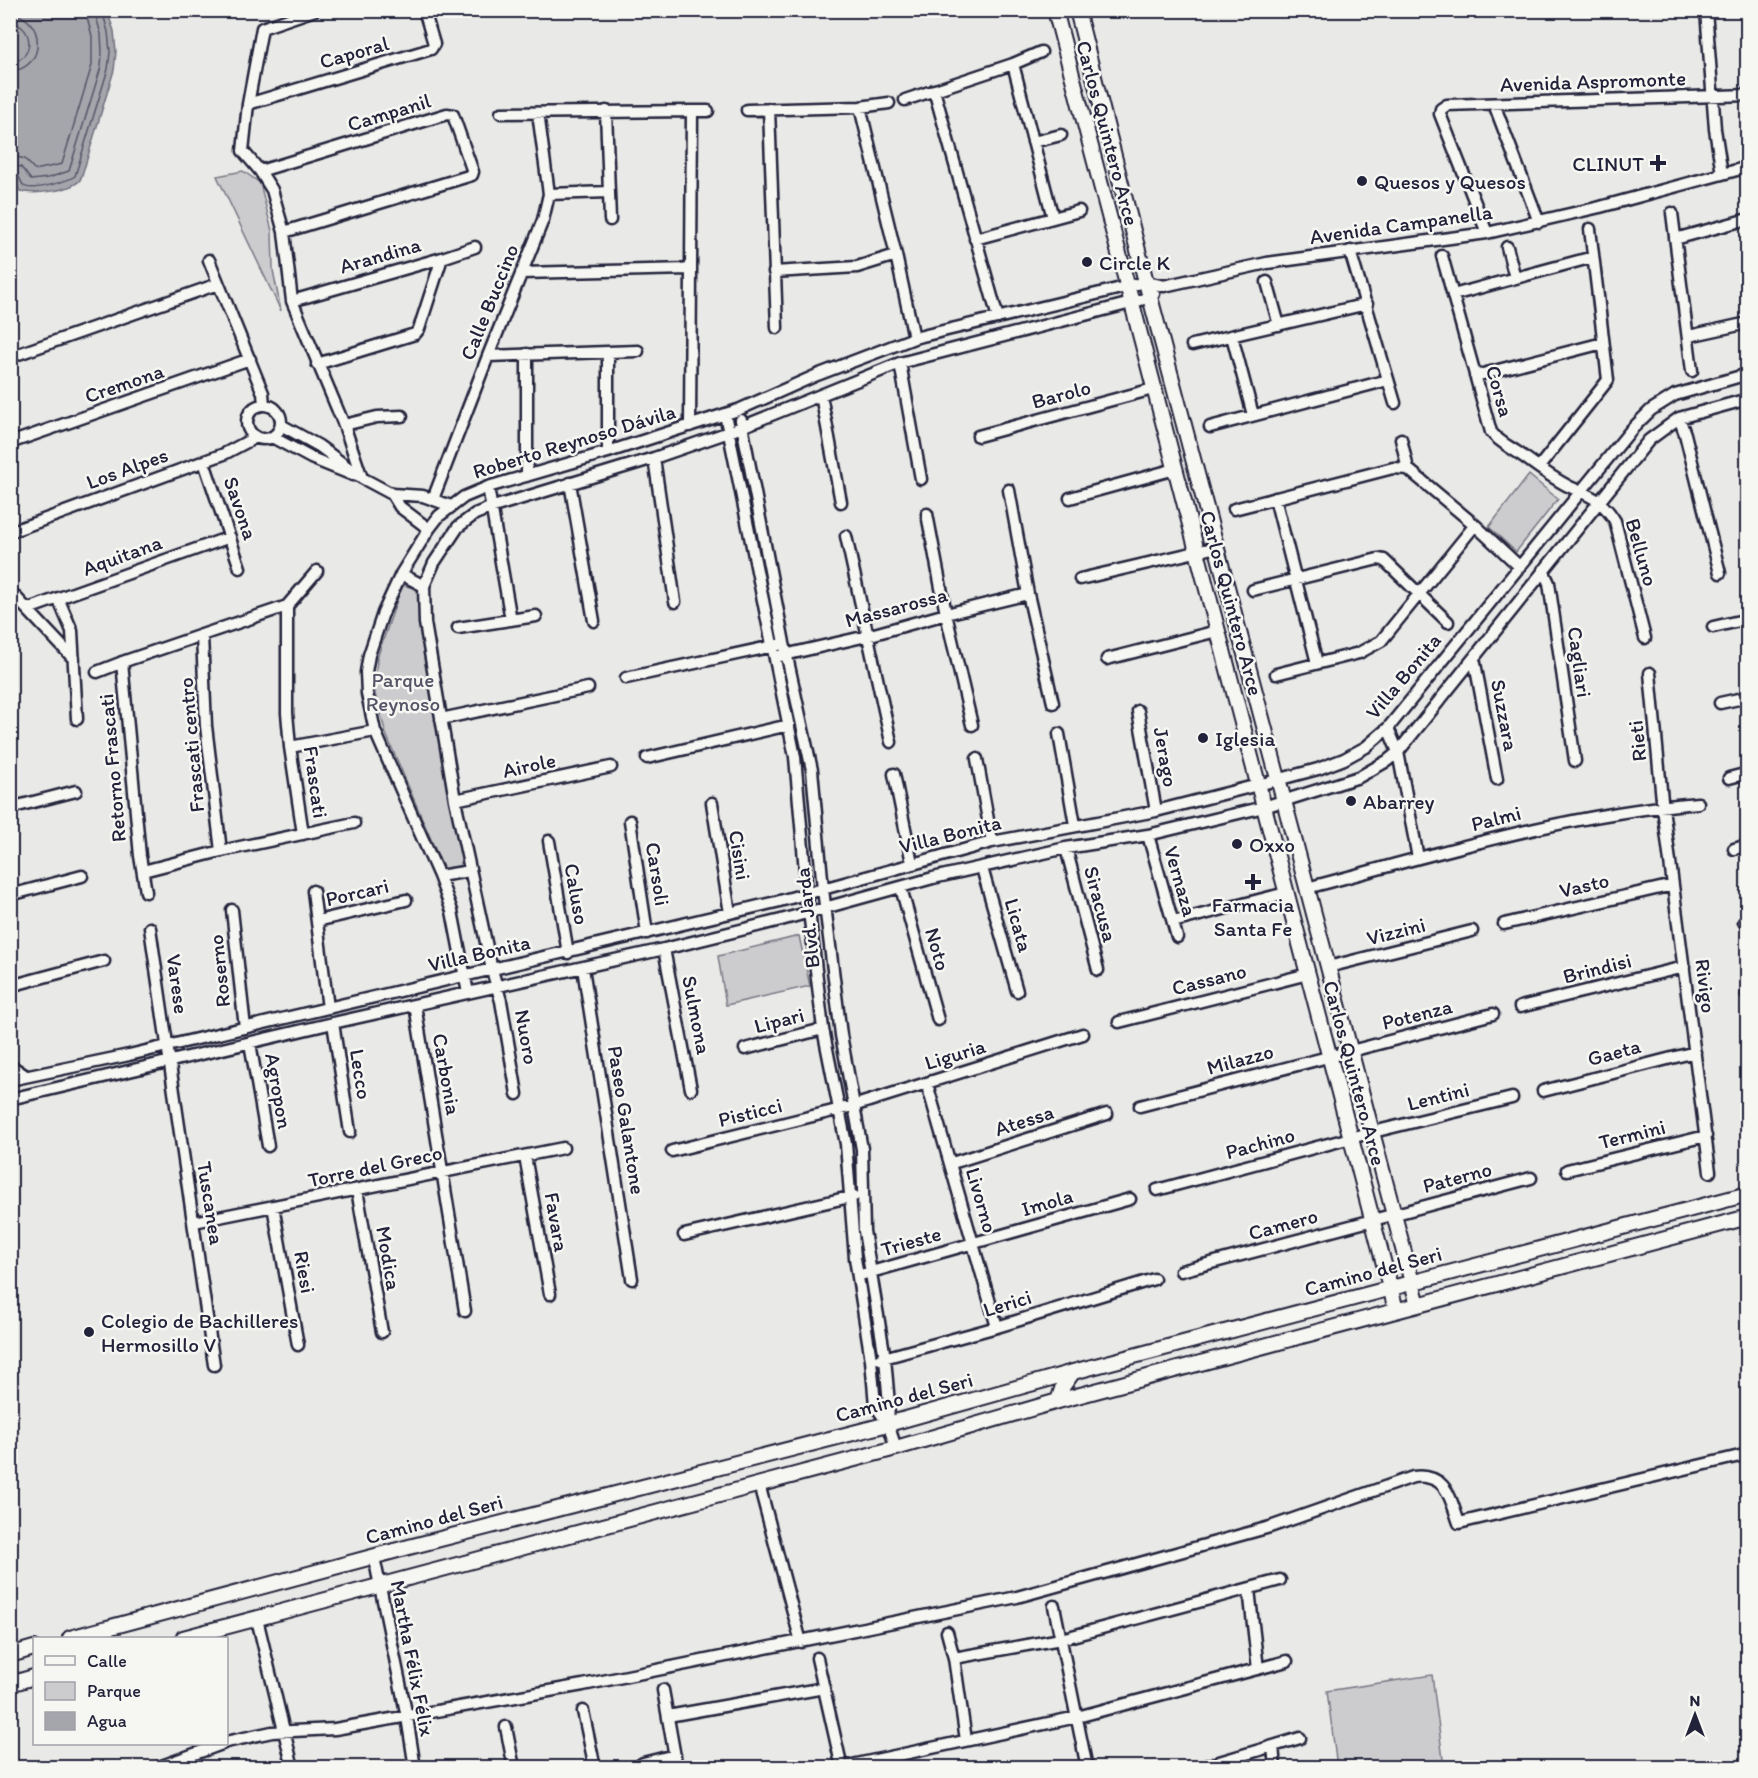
<svg xmlns="http://www.w3.org/2000/svg" width="1758" height="1778" font-family="Itim,sans-serif">
  <rect width="100%" height="100%" fill="#e9e9e7"/>
  <filter id="ink" filterUnits="userSpaceOnUse"><feTurbulence type="fractalNoise" baseFrequency=".0167" numOctaves="2"/><feDisplacementMap in="SourceGraphic" scale="12" xChannelSelector="R" yChannelSelector="G"/><feConvolveMatrix kernelMatrix="1 2 1 2 8 2 1 2 1" color-interpolation-filters="sRGB"/></filter>
  <g filter="url(#ink)">
    <path fill="#ccccce" stroke="#777784" stroke-width="1.5" d="M243,171L260,183L272,231L273,270L281,311L217,176Z
      M1529,475L1558,499L1516,552L1489,527Z
      M402,585L418,589L422,598L421,619L429,683L464,853L459,866L445,872L386,734L375,694L377,658Z
      M799,936L810,986L726,1005L718,956Z
      M1432,1675L1444,1767H1337L1327,1691Z"/>
    <path fill="#a5a5ac" stroke="#71717f" stroke-width="1.5" d="M11,10L107,11L114,31L116,52L114,70L85,166C83,170 82,177 80,180C71,191 33,195 20,191L11,171L10,52L16,46L14,38L11,34Z"/>
    <g fill="none" stroke-linecap="round" stroke-linejoin="round">
      <path stroke="#565668" stroke-width="1.5" d="M10,14C46,15 47,70 10,71
        M10,23C35,24 35,61 10,62
        M10,155L25,159L35,170L62,164L92,65V36L85,10
        M10,164L21,167L31,180L48,178L69,171L101,67L102,52L101,34L94,10
        M10,172L17,173C19,176 21,183 24,186C32,192 68,181 75,176L108,69L110,52L108,32L102,10"/>
      <g stroke="#22223b" stroke-width="15">
        <path id="minor" d="M315,10L262,28L248,104L243,151L260,171L272,190L284,232L292,301L344,425L362,478
          M1706,10L1715,129L1722,174
          M1013,64L1053,218
          M934,90L998,318
          M905,100L1013,64L1041,52
          M248,104L431,49L434,44L424,10
          M1494,104L1539,222
          M860,107L896,255L914,338
          M769,109L777,328
          M747,110L860,107L889,103
          M606,111L610,220
          M501,113L692,111
          M1033,142L1061,135
          M260,171L447,114L453,115L473,172L472,175L284,232
          M549,194L609,192
          M1672,213L1692,371
          M1487,233L1440,114L1441,109L1447,105L1748,95
          M975,239L1079,211
          M1675,239L1748,219
          M1507,247L1515,278
          M1350,251L1395,403
          M1442,256L1491,432C1498,441 1508,446 1517,452C1533,463 1550,477 1568,486C1590,496 1601,498 1615,521L1645,638
          M442,258L475,247
          M209,260L263,393L264,405
          M774,272L857,267L896,255
          M521,273L690,269
          M1267,282L1279,325
          M1453,295L1593,257
          M292,301L442,258L419,329L415,334L317,364
          M1232,336L1253,415
          M1689,336L1748,323
          M1192,345L1367,304
          M608,352V452
          M488,356L638,351
          M10,357L218,284
          M900,363L921,479
          M1475,376L1603,343
          M821,395L841,502
          M247 422a17 17 0 1 1 34 0a17 17 0 1 1-34 0Z
          M725,414L795,757L807,894L823,1029L846,1144L855,1258L871,1360L875,1405L888,1424L896,1448
          M1679,418L1685,434L1720,573
          M741,420L784,643L812,770L823,889L841,1035L862,1149L864,1231L885,1358L889,1404L888,1424
          M281,425L319,446L362,478L392,494L423,496L451,506
          M344,425L377,417L402,416
          M690,426L692,111H708
          M1210,427L1388,380
          M978,436L1153,389
          M272,437L311,458L353,475
          M1401,439L1408,469L1475,525L1520,567
          M10,443L250,359
          M654,458L675,602
          M204,462L240,568
          M1539,467L1608,380L1590,229
          M527,476V354
          M570,483L594,621
          M488,487L511,620
          M1009,490L1028,594L1053,703
          M392,494L400,507L429,529
          M1070,498L1175,469
          M1275,498L1317,663
          M433,499L488,356L543,220L549,194L538,113
          M1234,509L1393,468L1408,469
          M927,514L946,614L972,725
          M10,532L224,454L256,437
          M846,536L891,742
          M1543,570L1549,583L1575,761
          M401,574L424,586
          M1080,579L1217,547
          M1253,590L1378,559L1384,560L1448,622
          M10,591L74,659
          M58,598L72,631L77,719
          M287,606V713L290,747L303,834
          M28,609L230,537
          M1713,627L1748,619
          M458,628L536,616
          M202,636L206,726L221,851
          M780,656L867,636L946,614L1028,594
          M1474,658L1497,779
          M1107,659L1217,631
          M122,662L140,856L146,892
          M97,672L128,660L287,606L317,571
          M1650,673L1662,800L1710,1172
          M1276,674L1359,653L1381,641L1475,525
          M626,678L778,645
          M1720,703L1748,697
          M1138,711L1156,811
          M441,719L588,688
          M1388,728L1398,752L1418,858
          M1059,734L1075,825
          M290,747L375,731
          M647,758L789,725
          M977,759L992,842
          M894,774L912,863
          M1729,778L1748,773
          M455,800L611,767
          M712,803L730,913
          M10,808L76,791
          M630,821L647,933
          M1148,835L1177,937
          M549,841L568,953
          M1066,848L1098,970
          M1734,849L1748,845
          M982,868L1017,991
          M143,871L221,851L354,823
          M439,876L470,871
          M901,888L938,1020
          M1307,888C1436,854 1565,814 1698,803
          M313,891L328,1008
          M10,895L82,876
          M232,910L245,1028
          M317,921L406,900
          M1173,922L1286,893
          M1744,922L1748,921
          M1504,924L1673,885
          M150,928L214,1365
          M664,949L691,1089
          M1328,967L1472,931
          M583,968L632,1279
          M10,986L104,961
          M468,993L452,911L439,876L375,731L367,694L366,672L369,655L383,613L401,574L429,529L439,516L464,497L488,487L608,452L738,410L817,375L914,338L1146,282L1164,286L1267,263L1487,233L1600,207L1748,167
          M1747,995H1748
          M415,1005L465,1311
          M1520,1007L1684,967
          M1119,1022L1308,974
          M333,1023L350,1132
          M250,1043L268,1146
          M745,1049L823,1029
          M10,1065L26,1076
          M10,1080L129,1055L776,902L992,842L1156,811L1258,785L1318,769L1344,759L1366,747L1388,728L1631,430L1651,410L1675,395L1748,374
          M927,1084L997,1327
          M1543,1091L1695,1052
          M517,1094L501,1001L492,970L455,800L425,623L424,586L434,563L458,527L475,514L490,508L654,458L729,432L900,363L1131,303L1150,297L1154,294
          M10,1099L333,1023L664,949L781,920L933,878L1066,848L1148,835L1264,807L1359,777L1387,761L1398,752L1649,440L1679,418L1748,399
          M1140,1106L1493,1014
          M672,1151L853,1106L1083,1034
          M525,1156L550,1294
          M952,1163L1107,1114
          M1567,1170L1706,1136
          M357,1190L382,1332
          M1157,1190L1373,1132L1512,1098
          M273,1206L298,1345
          M194,1222L563,1148
          M684,1235L854,1196
          M1181,1271L1531,1178
          M864,1274L1130,1199
          M880,1359L997,1327L1154,1279
          M759,1484L801,1642
          M374,1557L407,1717L415,1768
          M1249,1589L1258,1669
          M1054,1606L1087,1768
          M257,1619L293,1768
          M947,1632L954,1658L966,1740
          M817,1658L842,1768
          M954,1658L1061,1639L1280,1580
          M663,1690L677,1768
          M583,1711L595,1768
          M668,1716L824,1688
          M506,1727L514,1768
          M226,1742L272,1732L335,1729L583,1685L1017,1597L1270,1527L1413,1477C1447,1473 1450,1498 1459,1523L1748,1454
          M1273,1746L1275,1768
          M156,1768L222,1744
          M635,1768L643,1763L675,1755
          M838,1768L1077,1717L1287,1661
          M1199,1768L1300,1738"/>
      </g>
      <g stroke="#22223b" stroke-width="18">
        <path id="major" d="M1055,10L1396,1310
          M1077,10L1146,282L1418,1305
          M1058,1401L1063,1386L1073,1372
          M70,1638L409,1547L888,1424L1073,1372L1748,1194
          M183,1638L896,1448L1058,1401L1748,1217
          M10,1655L34,1648
          M10,1684L34,1677"/>
      </g>
      <use href="#minor" stroke="#f6f6f2" stroke-width="10"/>
      <use href="#major" stroke="#f6f6f2" stroke-width="14"/>
    </g>
  </g>
  <g fill="#22223b" stroke="#f6f6f2" stroke-width="2">
    <path d="M1655 154h6v6h6v6h-6v6h-6v-6h-6v-6h6z"/>
    <circle cx="1362" cy="181" r="6"/>
    <circle cx="1087" cy="262" r="6"/>
    <circle cx="1203" cy="738" r="6"/>
    <circle cx="1351" cy="801" r="6"/>
    <circle cx="1237" cy="844" r="6"/>
    <path d="M1250 873h6v6h6v6h-6v6h-6v-6h-6v-6h6z"/>
    <circle cx="89" cy="1332" r="6"/>
  </g>
  <g text-anchor="middle" dominant-baseline="central" stroke-width="5" stroke-linejoin="round" paint-order="stroke">
    <g font-size="21" fill="#22223b" stroke="#f6f6f2">
      <text transform="translate(354 52) rotate(-16)">Caporal</text>
      <text transform="translate(1593 81) rotate(-2)">Avenida Aspromonte</text>
      <text transform="translate(389 112) rotate(-17)">Campanil</text>
      <text transform="translate(1108 133) rotate(75)">Carlos Quintero Arce</text>
      <text transform="translate(1401 224) rotate(-8)">Avenida Campanella</text>
      <text transform="translate(380 255) rotate(-16)">Arandina</text>
      <text transform="translate(489 302) rotate(-68)">Calle Buccino</text>
      <text transform="translate(124 383) rotate(-19)">Cremona</text>
      <text transform="translate(1500 391) rotate(74)">Corsa</text>
      <text transform="translate(1061 394) rotate(-15)">Barolo</text>
      <text transform="translate(574 441) rotate(-17)">Roberto Reynoso Dávila</text>
      <text transform="translate(127 468) rotate(-20)">Los Alpes</text>
      <text transform="translate(241 508) rotate(71)">Savona</text>
      <text transform="translate(1642 552) rotate(74)">Belluno</text>
      <text transform="translate(122 555) rotate(-20)">Aquitana</text>
      <text transform="translate(1232 603) rotate(75)">Carlos Quintero Arce</text>
      <text transform="translate(896 607) rotate(-15)">Massarossa</text>
      <text transform="translate(1580 662) rotate(82)">Cagliari</text>
      <text transform="translate(1403 676) rotate(-50)">Villa Bonita</text>
      <text transform="translate(1505 715) rotate(79)">Suzzara</text>
      <text transform="translate(1637 741) rotate(-96)">Rieti</text>
      <text transform="translate(191 745) rotate(-95)">Frascati centro</text>
      <text transform="translate(1166 757) rotate(80)">Jerago</text>
      <text transform="translate(529 765) rotate(-12)">Airole</text>
      <text transform="translate(112 768) rotate(-95)">Retorno Frascati</text>
      <text transform="translate(316 782) rotate(82)">Frascati</text>
      <text transform="translate(1496 818) rotate(-14)">Palmi</text>
      <text transform="translate(950 834) rotate(-14)">Villa Bonita</text>
      <text transform="translate(740 855) rotate(81)">Cisini</text>
      <text transform="translate(658 874) rotate(81)">Carsoli</text>
      <text transform="translate(1181 881) rotate(74)">Vernaza</text>
      <text transform="translate(1584 885) rotate(-13)">Vasto</text>
      <text transform="translate(357 892) rotate(-13)">Porcari</text>
      <text transform="translate(577 894) rotate(80)">Caluso</text>
      <text transform="translate(1101 904) rotate(75)">Siracusa</text>
      <text transform="translate(807 918) rotate(-96)">Blvd. Jarda</text>
      <text transform="translate(1019 925) rotate(74)">Licata</text>
      <text transform="translate(1396 931) rotate(-14)">Vizzini</text>
      <text transform="translate(938 949) rotate(74)">Noto</text>
      <text transform="translate(479 953) rotate(-13)">Villa Bonita</text>
      <text transform="translate(1597 968) rotate(-14)">Brindisi</text>
      <text transform="translate(219 971) rotate(-96)">Roserno</text>
      <text transform="translate(1209 979) rotate(-14)">Cassano</text>
      <text transform="translate(178 984) rotate(82)">Varese</text>
      <text transform="translate(1706 986) rotate(83)">Rivigo</text>
      <text transform="translate(1417 1014) rotate(-14)">Potenza</text>
      <text transform="translate(697 1015) rotate(79)">Sulmona</text>
      <text transform="translate(779 1020) rotate(-14)">Lipari</text>
      <text transform="translate(527 1037) rotate(80)">Nuoro</text>
      <text transform="translate(1614 1052) rotate(-15)">Gaeta</text>
      <text transform="translate(955 1054) rotate(-17)">Liguria</text>
      <text transform="translate(1240 1059) rotate(-15)">Milazzo</text>
      <text transform="translate(1355 1073) rotate(75)">Carlos Quintero Arce</text>
      <text transform="translate(361 1074) rotate(81)">Lecco</text>
      <text transform="translate(447 1074) rotate(80)">Carbonia</text>
      <text transform="translate(279 1091) rotate(80)">Agropon</text>
      <text transform="translate(1438 1096) rotate(-14)">Lentini</text>
      <text transform="translate(750 1112) rotate(-14)">Pisticci</text>
      <text transform="translate(627 1120) rotate(81)">Paseo Galantone</text>
      <text transform="translate(1024 1120) rotate(-18)">Atessa</text>
      <text transform="translate(1632 1134) rotate(-14)">Termini</text>
      <text transform="translate(1260 1143) rotate(-15)">Pachino</text>
      <text transform="translate(375 1166) rotate(-12)">Torre del Greco</text>
      <text transform="translate(1457 1177) rotate(-15)">Paterno</text>
      <text transform="translate(982 1200) rotate(74)">Livorno</text>
      <text transform="translate(1047 1202) rotate(-16)">Imola</text>
      <text transform="translate(211 1203) rotate(81)">Tuscanea</text>
      <text transform="translate(557 1222) rotate(80)">Favara</text>
      <text transform="translate(1283 1224) rotate(-15)">Camero</text>
      <text transform="translate(911 1241) rotate(-16)">Trieste</text>
      <text transform="translate(389 1258) rotate(80)">Modica</text>
      <text transform="translate(1373 1271) rotate(-15)">Camino del Seri</text>
      <text transform="translate(305 1272) rotate(80)">Riesi</text>
      <text transform="translate(1007 1303) rotate(-17)">Lerici</text>
      <text transform="translate(904 1397) rotate(-15)">Camino del Seri</text>
      <text transform="translate(434 1519) rotate(-15)">Camino del Seri</text>
      <text transform="translate(413 1658) rotate(79)">Martha Félix Félix</text>
    </g>
    <g font-size="21" fill="#22223b" stroke="#f6f6f2" text-anchor="start">
      <text x="1644" y="163" text-anchor="end">CLINUT</text>
      <text x="1374" y="181">Quesos y Quesos</text>
      <text x="1099" y="262">Circle K</text>
      <text x="1215" y="738">Iglesia</text>
      <text x="1363" y="801">Abarrey</text>
      <text x="1249" y="844">Oxxo</text>
      <text x="1253" y="904" text-anchor="middle">Farmacia<tspan x="1253" dy="24">Santa Fe</tspan></text>
      <text x="101" y="1320">Colegio de Bachilleres<tspan x="101" dy="24">Hermosillo V</tspan></text>
    </g>
    <g font-size="21" fill="#555567" stroke="#f6f6f2">
      <text x="403" y="679">Parque<tspan x="403" dy="24">Reynoso</tspan></text>
    </g>
  </g>
  <rect width="1758" height="1778" fill="none" stroke="#f6f6f2" stroke-width="36"/>
  <rect x="18" y="18" width="1722" height="1742" fill="none" stroke="#22223b" stroke-width="2" filter="url(#ink)"/>
  <rect x="33" y="1637" width="195" height="108" fill="#f6f6f2" stroke="#a1a1a9" stroke-width="1.5"/>
  <rect x="45" y="1656" width="30" height="9" fill="#f6f6f2" stroke="#a1a1a9" stroke-width="1.5"/>
  <text x="87" y="1667" font-size="18" fill="#22223b">Calle</text>
  <rect x="45" y="1682" width="30" height="18" fill="#ccccce" stroke="#a1a1a9" stroke-width="1.5"/>
  <text x="87" y="1697" font-size="18" fill="#22223b">Parque</text>
  <rect x="45" y="1712" width="30" height="18" fill="#a5a5ac" stroke="#a1a1a9" stroke-width="1.5"/>
  <text x="87" y="1727" font-size="18" fill="#22223b">Agua</text>
  <g transform="translate(1695 1715)" stroke="#f6f6f2" stroke-width="4.5" paint-order="stroke">
  <path d="M0-4.5L10 22L0 15L-10 22Z" fill="#22223b"/>
  <text y="-9" font-size="16" font-weight="bold" text-anchor="middle" fill="#22223b">N</text>
  </g>
</svg>
